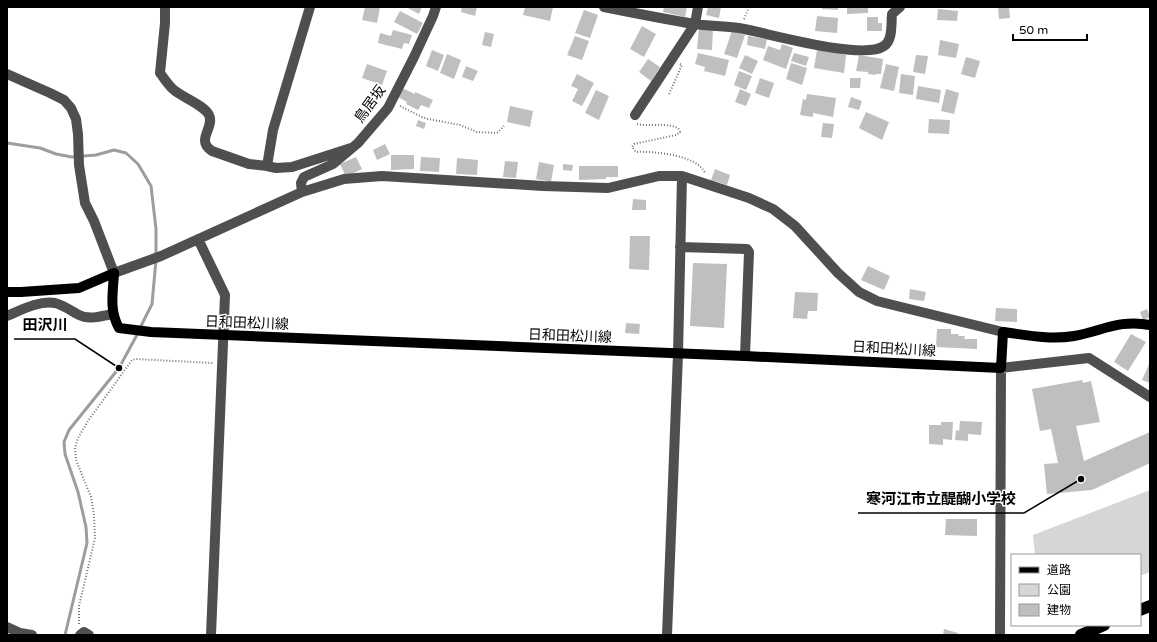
<svg xmlns="http://www.w3.org/2000/svg" width="1157" height="642" font-family="'Varela Round','Noto Sans JP',sans-serif">
  <rect width="100%" height="100%" fill="#fff"/>
  <path fill="#d6d6d6" d="M1150,490V572L1140,576V555H1035L1033,535Z"/>
  <g fill="none" stroke-linecap="round" stroke-linejoin="round">
    <path stroke="#9d9d9d" stroke-width="3" d="M7,143L40,148L56,154L72,157L96,155L114,150L126,153L138,164L151,186L156,229V255
      M140,328L152,304L156,260
      M65,635L87,543L86,527L78,492L65,454L64,442L69,430L119,368L138,333"/>
  </g>
  <path fill="#bfbfbf" d="M365,7H380L377,23L362,20Z
    M406,7H422L419,14Z
    M462,7H477L475,16L461,12Z
    M525,7H553L550,21L523,15Z
    M664,7H687L685,17L663,12Z
    M708,7H721L719,18L706,15Z
    M822,7H838V10L822,9Z
    M847,7H868V13L847,14Z
    M998,7H1009L1010,18L999,19Z
    M938,9L958,11L957,21L937,20Z
    M584,10L598,15L590,38L575,33Z
    M400,11L423,23L417,34L394,22Z
    M817,16L838,18L837,33L815,31Z
    M867,17H878V23H882V31H867Z
    M642,26L656,34L644,57L630,49Z
    M699,28L713,29L712,50L697,49Z
    M393,30L412,35L409,44L404,43L402,49L378,43L380,33L391,36Z
    M732,31L745,35L737,58L724,54Z
    M485,32L494,34L491,47L482,45Z
    M575,36L589,41L582,60L567,55Z
    M748,36L767,39L765,49L747,45Z
    M940,40L959,44L956,58L938,55Z
    M782,44L793,48L786,69L763,60L768,46L780,50Z
    M432,50L444,55L438,71L426,66Z
    M817,50L846,55L844,73L814,68Z
    M698,53L729,60L725,76L704,71L705,67L695,64Z
    M794,53L809,57L806,66L791,61Z
    M447,54L461,60L454,79L440,73Z
    M745,55L758,61L752,74L739,68Z
    M859,55L883,59L881,74H876L875,75L868,74V72L856,71Z
    M916,55L928,56L925,74L913,72Z
    M966,57L980,61L975,78L961,74Z
    M648,59L660,67L651,81L639,72Z
    M791,63L807,68L802,85L786,79Z
    M367,64L387,71L382,85L362,78Z
    M886,64L899,67L894,91L880,88Z
    M466,66L478,71L473,81L462,77Z
    M739,71L752,76L746,90L734,85Z
    M577,74L594,83L582,106L572,101L578,89L571,86Z
    M901,74L915,76L913,95L899,93Z
    M760,78L774,83L769,98L755,93Z
    M850,78H861L860,88H850Z
    M918,86L941,90L939,103L916,99Z
    M402,88L415,94V92L433,100L429,108L421,105L418,110L406,104L407,102L398,97Z
    M740,89L751,94L746,106L735,102Z
    M946,89L959,93L954,114L941,111Z
    M596,90L609,96L599,120L585,113Z
    M807,94L836,98L833,117L813,113V117L800,115L803,99L806,100Z
    M851,97L862,101L859,110L848,107Z
    M510,106L533,111L530,127L507,122Z
    M866,112L889,122L882,140L859,128Z
    M929,119L950,120L949,134L928,133Z
    M418,120L426,123L424,129L416,126Z
    M823,123L834,124L832,138L821,137Z
    M385,144L390,154L377,160L373,150Z
    M391,155H414V169L391,170Z
    M356,157L362,169L346,177L340,164Z
    M421,157L440,158L439,172L420,171Z
    M457,158L478,160L477,175L456,174Z
    M505,161L518,162L516,178L503,177Z
    M539,162L554,165L551,182L536,179Z
    M563,164L573,165L572,171L563,170Z
    M579,166H618V177H606V179L579,180Z
    M715,169L730,175L727,185L711,180Z
    M633,199L646,200V210H632Z
    M630,236H650L649,270L629,269Z
    M693,263L727,264L724,328L690,326Z
    M868,266L890,276L884,290L861,280Z
    M910,289L926,292L924,301L909,299Z
    M795,292L818,293L817,311H808L807,319L793,318Z
    M996,308L1017,309V322L995,321Z
    M1147,309L1150,317L1143,320L1140,312Z
    M626,323L640,324L639,334L625,333Z
    M937,329H951V334H959L958,336H965L964,339H977V349L936,347Z
    M1131,334L1146,342L1128,371L1114,362Z
    M1150,362V383L1142,380Z
    M1082,380L1083,383L1091,381L1100,422L1076,426L1084,461L1150,432V463L1092,490L1047,494L1044,464L1058,463L1051,429L1040,431L1032,389Z
    M960,421L982,422L981,435L968,434V441L955,440L956,430L959,431Z
    M941,422H953L952,440L943,439V445L929,444V425H941Z
    M946,519H977V536L945,535Z
    M944,629L958,633L957,635H943Z"/>
  <g fill="none" stroke-linecap="round" stroke-linejoin="round">
    <path stroke="#717171" stroke-width="2" stroke-dasharray="1 2" stroke-linecap="butt" d="M744,19L749,7
      M669,94L682,65L680,64
      M400,106L422,117L428,119L460,125L477,132L497,133L504,126
      M637,124C650,127 663,122 678,128L680,132L676,135L634,144L632,147L636,152C654,151 697,155 705,173
      M79,624V606L95,538L94,515L91,497L76,460L75,448L78,438L88,421L132,360L136,359L213,363"/>
    <path stroke="#4f4f4f" stroke-width="10" d="M165,7V23L160,73C164,78 168,85 174,90C182,97 204,105 209,115C215,128 195,140 212,151L249,164L267,166L276,168L292,167L351,148
      M604,7C634,13 664,19 694,24C709,26 724,26 739,28C768,33 862,61 884,46C893,40 891,24 892,14L900,7
      M7,74L50,93L64,100L71,108L76,119L78,134L79,165L85,203L94,221L114,273L161,256L302,192L344,179L382,176L543,186L608,188L659,176H682L749,198L773,209L795,226L838,273L859,292L877,301L897,306L1003,332
      M635,115L695,24L698,7
      M267,166L273,130L310,7
      M302,192L301,183L304,177L333,164L358,143L388,108L414,57L433,16L436,7
      M198,239L225,295L211,635
      M680,247L747,249L749,252L745,356
      M7,316C21,310 40,300 55,303C63,305 70,310 77,314C89,321 101,316 113,314
      M7,627L20,633L32,635
      M80,635L84,632L89,635
      M667,635L678,354L682,176
      M1000,635L1001,368L1089,358L1150,397"/>
    <path stroke="#000" stroke-width="10" d="M7,292H21L79,288L114,273C113,293 109,310 119,328L151,332L745,356L1001,368L1003,332C1027,335 1050,340 1074,336C1102,331 1120,319 1150,325"/>
    <path stroke="#000" stroke-width="12" d="M1140,610L1150,606
      M1081,635L1104,625"/>
  </g>
  <g text-anchor="middle" dominant-baseline="central" stroke-width="3" stroke-linejoin="round" paint-order="stroke">
    <g font-size="14" fill="#000" stroke="#fff">
      <text transform="translate(370 104) rotate(-54)">鳥居坂</text>
      <text transform="translate(247 323) rotate(2)">日和田松川線</text>
      <text transform="translate(570 336) rotate(2)">日和田松川線</text>
      <text transform="translate(894 349) rotate(3)">日和田松川線</text>
    </g>
  </g>
  <path fill="none" stroke="#000" stroke-width="1.5" d="M119 368L75 339H14M1081 479L1024 513H858"/>
  <g fill="#000" stroke="#fff" stroke-width="1.5">
    <circle cx="119" cy="368" r="4"/>
    <circle cx="1081" cy="479" r="4"/>
  </g>
  <g font-size="15" text-anchor="middle" font-weight="bold" fill="#000" stroke="#fff" stroke-width="3" stroke-linejoin="round" paint-order="stroke">
    <text x="45" y="330">田沢川</text>
    <text x="941" y="504">寒河江市立醍醐小学校</text>
  </g>
  <rect width="1157" height="642" fill="none" stroke="#000000" stroke-width="16"/>
  <rect x="1011" y="554" width="130" height="72" fill="#ffffff" stroke="#999999"/>
  <rect x="1019" y="567" width="20" height="6" fill="#000000" stroke="#999999"/>
  <text x="1047" y="574" font-size="12" fill="#000000">道路</text>
  <rect x="1019" y="584" width="20" height="12" fill="#d6d6d6" stroke="#999999"/>
  <text x="1047" y="594" font-size="12" fill="#000000">公園</text>
  <rect x="1019" y="604" width="20" height="12" fill="#bfbfbf" stroke="#999999"/>
  <text x="1047" y="614" font-size="12" fill="#000000">建物</text>
  <path d="M1013 34v6h74v-6" fill="none" stroke="#000000" stroke-width="2"/>
  <text x="1019" y="34" font-size="12" fill="#000000" stroke="#ffffff" stroke-width="3" paint-order="stroke">50 m</text>
</svg>
